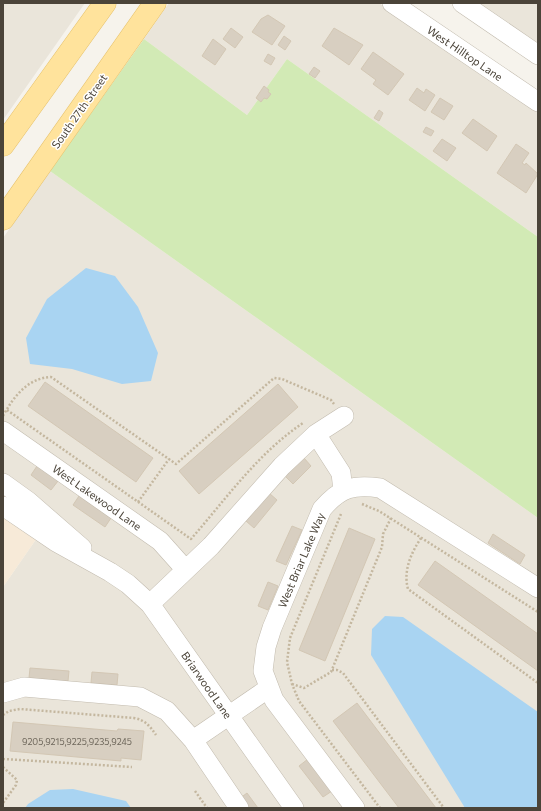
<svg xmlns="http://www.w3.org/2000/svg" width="541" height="811" font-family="Commissioner,sans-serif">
  <rect width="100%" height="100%" fill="#f6f3ec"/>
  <path fill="#eae5da" d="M3,3H85L3,120Z
    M169,3H379L538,112V237L287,59L247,115L144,39Z
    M477,3H538V45Z
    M50,171L538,518V808H3V587L37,538L3,515V238Z"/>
  <path fill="#f7ead8" d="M3,515L37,538L3,587Z"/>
  <path fill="#d2eab5" d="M144,39L247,115L287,59L538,237V518L50,171Z"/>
  <path fill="#a9d4f2" d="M86,268L115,276L138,307L158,353L151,381L122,384L72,369L30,364L26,338L47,299Z
    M385,616L403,617L538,712V808H465L371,655L372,629Z
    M73,789L126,801L131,808H25L28,804L50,790Z"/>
  <path fill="#d8cfc1" stroke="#d3c7b4" d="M268,15L285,26L272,45L252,32L261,19Z
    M231,28L243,37L235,48L223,39Z
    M334,28L363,45L349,65L322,46Z
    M284,36L291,41L285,50L278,45Z
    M213,39L226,49L215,65L202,56Z
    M373,52L404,74L388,95L373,84L376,80L361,69Z
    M268,54L275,58L271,65L264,61Z
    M314,67L320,71L315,78L309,74Z
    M264,86L269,90L268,92L271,94L267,99L264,98L261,102L256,98Z
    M417,88L424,93L426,89L435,95L425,111L409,100Z
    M440,98L453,106L444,120L431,112Z
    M379,110L383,113L379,121L374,118Z
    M473,119L497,136L487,151L462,133Z
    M426,127L434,131L431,136L423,132Z
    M442,139L456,148L447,161L433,151Z
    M516,144L529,153L522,163L525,165L526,163L538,174L526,193L497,173Z
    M45,382L153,458L136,482L28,406Z
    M278,384L298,407L199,494L179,471Z
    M304,458L311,466L293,484L285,476Z
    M37,466L58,481L51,490L31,475Z
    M269,493L277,500L254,528L246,521Z
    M79,496L111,518L105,527L73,505Z
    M292,526L302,530L286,565L276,561Z
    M349,528L375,539L325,661L299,650Z
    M493,534L525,555L520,564L488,543Z
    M435,561L538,634V671L418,585Z
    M268,582L278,586L268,610L258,606Z
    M30,668L69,671L68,681L29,678Z
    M92,672L118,674L117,685L91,683Z
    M357,703L436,808H399L333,721Z
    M13,722L117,731L118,729L144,731L141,760L121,758V761L10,751Z
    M308,759L332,791L323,797L299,766Z
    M247,793L258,808H246L239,799Z"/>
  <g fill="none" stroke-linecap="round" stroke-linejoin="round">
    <g stroke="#c2bbae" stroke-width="20">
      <path id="minor" d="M392,3L538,102
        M462,3L538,55
        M3,431L160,541L185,569
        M316,434L341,473L343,491
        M3,483L28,501L82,548
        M3,506L56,542L110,572L128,584L150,604L294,808
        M150,604L211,546L282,466L316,434L344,416
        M3,693L24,687L140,697L167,711L193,740L239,808
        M193,740L269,688
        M355,808L274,700L263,671L266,647L272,628L322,509C340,488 353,484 380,488L538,588"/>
    </g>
    <g stroke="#e6c16a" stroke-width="23">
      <path id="major" d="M3,145L105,3
        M3,219L155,3"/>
    </g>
    <path stroke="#c4b79f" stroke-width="2.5" stroke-dasharray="2 2" stroke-linecap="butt" d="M7,410L191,539C226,499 258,453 303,423
      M3,416C14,396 28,378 51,377L176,464L274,378L282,379L331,400L334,404
      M138,502L169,459
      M362,504L379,511L538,612
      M341,514L290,638L287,662L292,684L299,701L380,808
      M421,538C411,553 403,571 408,589L538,683
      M332,670H337L343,673L444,808
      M292,684L304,688L331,672L382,547L383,534L391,518
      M3,715L9,711L20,709L134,718C145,720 150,726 156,735
      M3,759L132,767
      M3,767L17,780L16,785L3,803
      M195,791L207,808"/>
    <use href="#minor" stroke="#fff" stroke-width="19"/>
    <use href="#major" stroke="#ffe39c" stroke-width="22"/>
  </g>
  <g text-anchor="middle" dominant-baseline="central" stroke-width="3" stroke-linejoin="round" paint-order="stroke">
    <g font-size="9" fill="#6e675b">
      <text x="77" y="741">9205,9215,9225,9235,9245</text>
    </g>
    <g font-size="11" fill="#4b4439" stroke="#fff">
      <text transform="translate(465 53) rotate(34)">West Hilltop Lane</text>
      <text transform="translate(79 111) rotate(-55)">South 27th Street</text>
      <text transform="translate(97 497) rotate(35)">West Lakewood Lane</text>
      <text transform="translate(301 560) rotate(-67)">West Briar Lake Way</text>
      <text transform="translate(207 685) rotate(55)">Briarwood Lane</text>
    </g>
  </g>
  <rect width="541" height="811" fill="none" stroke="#4b4439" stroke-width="8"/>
</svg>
